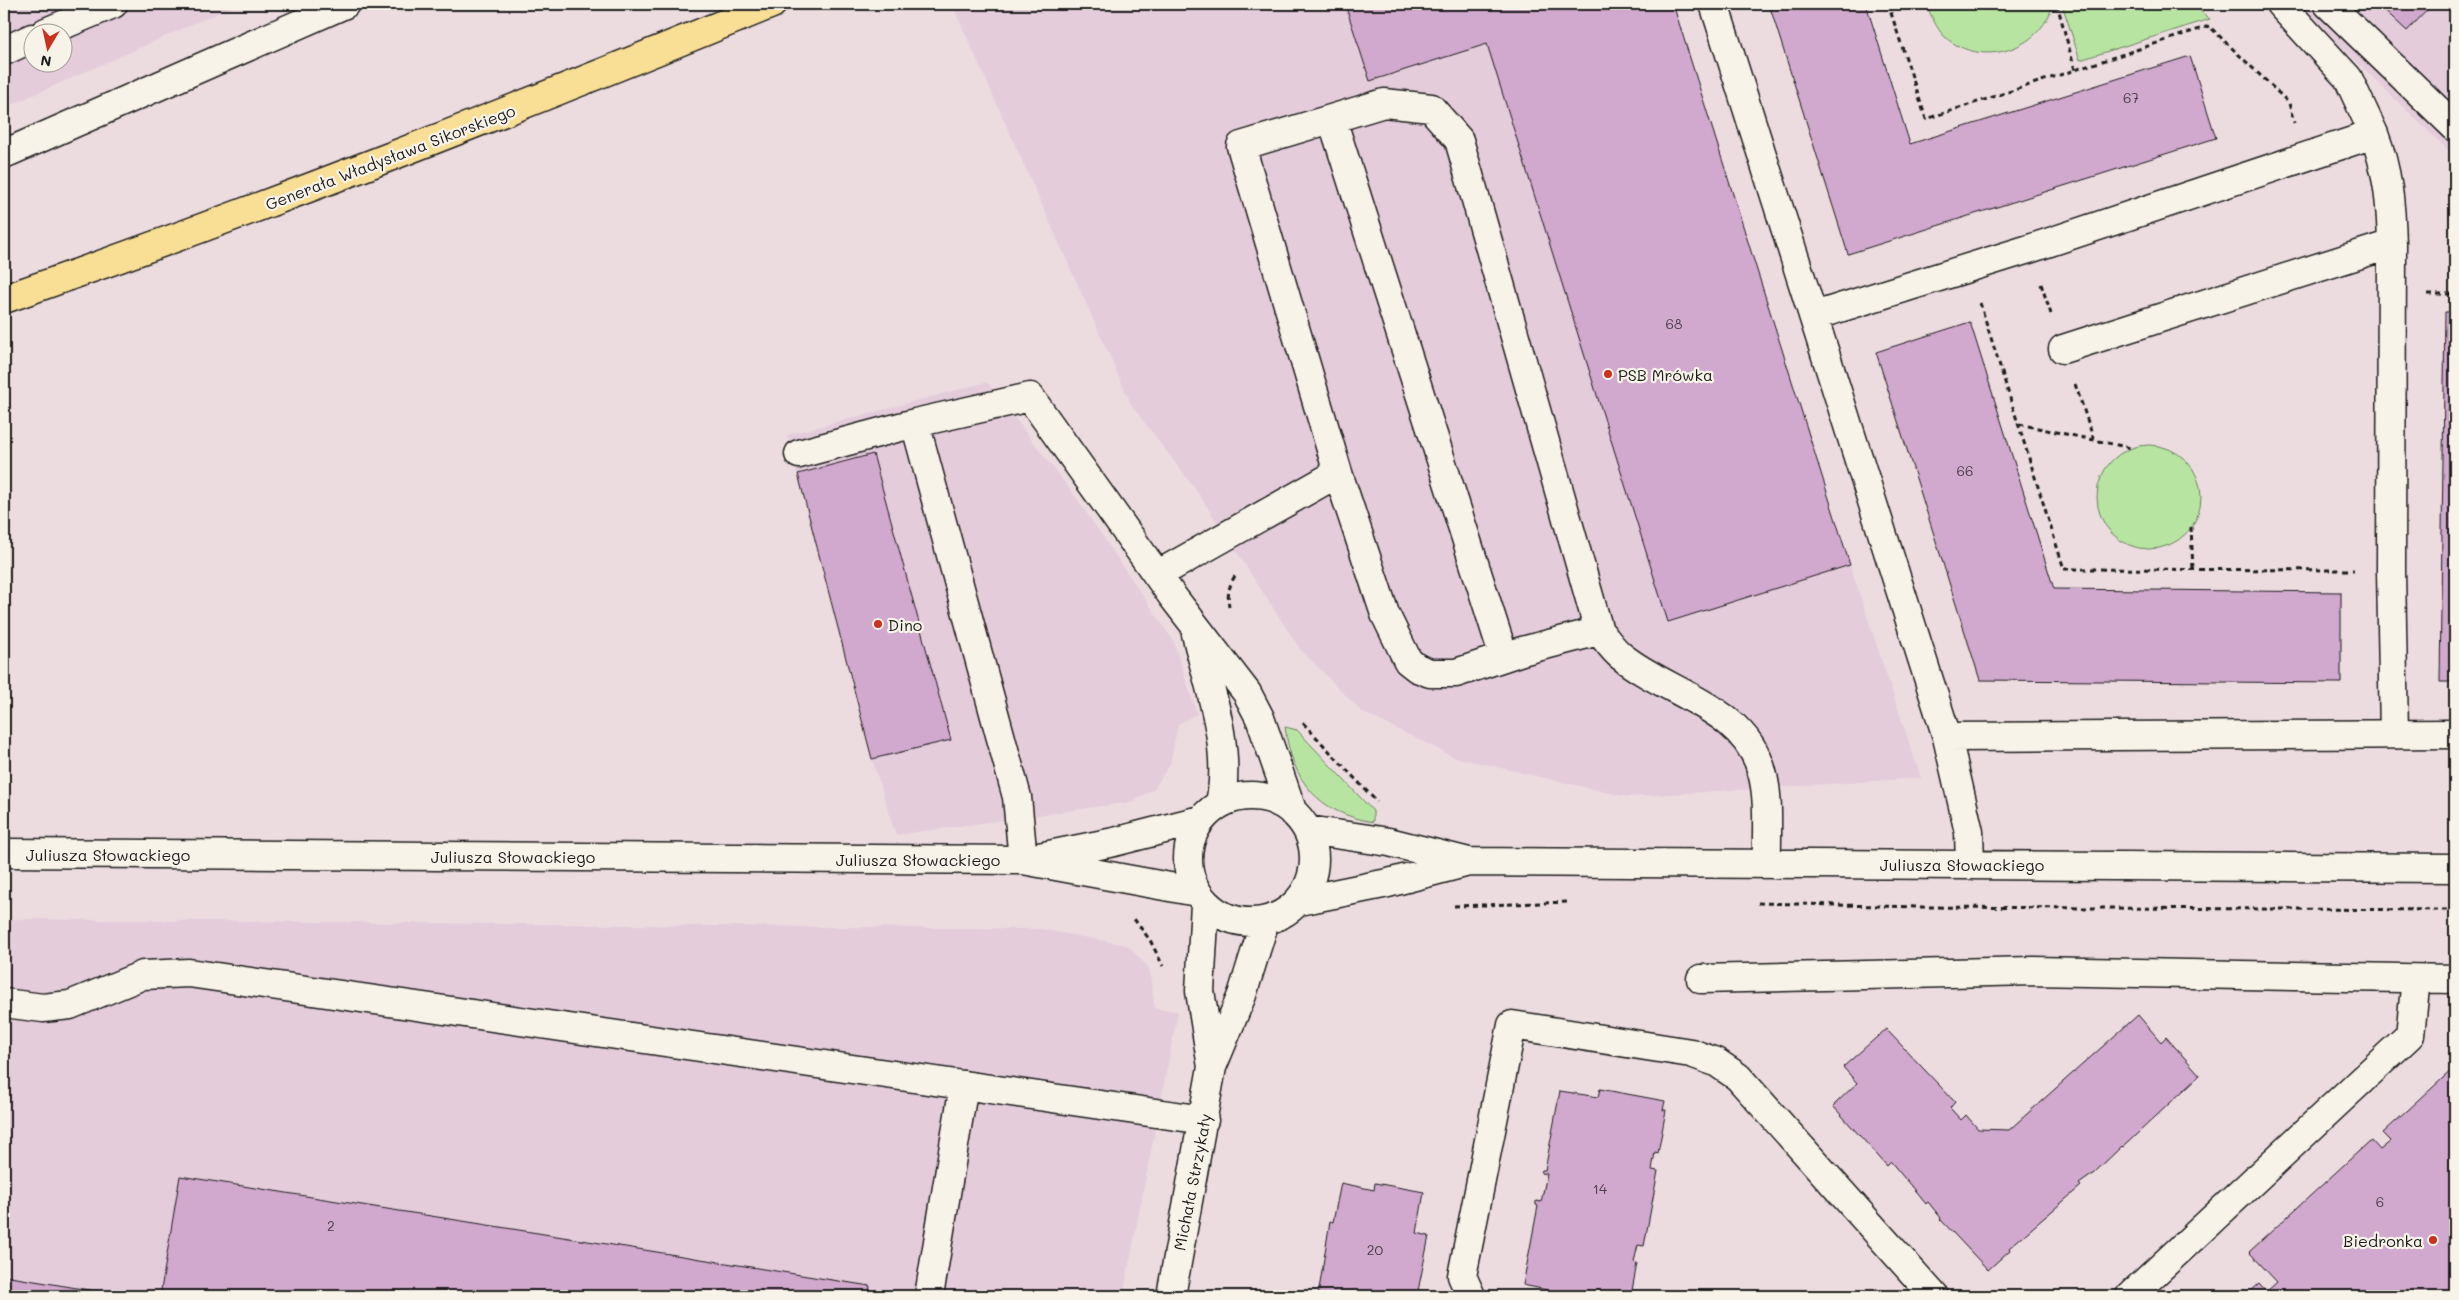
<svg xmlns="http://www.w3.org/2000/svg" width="2459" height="1300" font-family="Mali,sans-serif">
  <rect width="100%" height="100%" fill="#ecdce0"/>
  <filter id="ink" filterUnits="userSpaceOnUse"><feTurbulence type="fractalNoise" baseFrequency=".02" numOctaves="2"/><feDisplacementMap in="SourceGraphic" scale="10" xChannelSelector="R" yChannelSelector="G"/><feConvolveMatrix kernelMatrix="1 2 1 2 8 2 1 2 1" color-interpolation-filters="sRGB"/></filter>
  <g filter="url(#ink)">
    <path fill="#e4ccdb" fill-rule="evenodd" d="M4,4H238L4,108ZM32,32H62V62H32Z
      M952,4H1673L1850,565L1921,778L1627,797L1454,757L1362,712L1300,649L1198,493L1132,406Z
      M2297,4H2455V157Z
      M987,382L1075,496L1173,640L1197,714L1178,724L1170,764L1154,789L1131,802L896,835L872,759L787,435Z
      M4,919L1040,929L1127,945L1149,968L1155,1009L1178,1011L1123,1296H4Z"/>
    <path fill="#b8e4a2" stroke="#6a805f" d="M1926,4H2053C2041,50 1982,69 1945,37C1936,28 1931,15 1926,4Z
      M2062,4H2192L2210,19L2080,60Z
      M2097 497a52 52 0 1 1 104 0a52 52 0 1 1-104 0Z
      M1285,727L1297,730L1373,811V822C1318,813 1292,781 1285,727Z"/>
    <path fill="#d1a8ce" stroke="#1c1c1c" d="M1345,4H1673L1850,565L1668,622L1487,44L1370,81Z
      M1769,4H1866L1910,144L2190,56L2216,138L1848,254Z
      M2378,4H2433L2407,31Z
      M2445,312H2455V682H2440Z
      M1970,322L2054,589L2341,592V683L1980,680L1876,352Z
      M873,454L951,740L872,759L798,474Z
      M2138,1015L2161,1042L2166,1037L2200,1075L2123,1147L2122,1146L2093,1174L2079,1184L2081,1186L2009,1248L2010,1250L1988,1270L1940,1219L1941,1218L1928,1202L1926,1204L1891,1162L1887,1166L1833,1106L1857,1083L1843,1067L1886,1029L1955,1102L1950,1108L1961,1120L1966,1115L1978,1129L2009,1130Z
      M2455,1067V1287L2445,1296H2245L2259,1284L2266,1292L2277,1282L2249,1252L2371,1140L2380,1150L2391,1141L2383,1133Z
      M1600,1089L1665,1101L1663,1110H1666L1658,1153L1655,1152L1652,1170L1658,1171L1644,1246L1638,1245L1634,1262L1637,1263L1631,1296H1560L1561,1293L1523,1285L1538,1206L1536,1205V1201L1541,1202L1547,1174L1541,1173L1542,1170H1545L1560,1091L1598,1097Z
      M180,1176L870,1286L868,1296H160Z
      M1341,1183L1374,1190L1375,1183L1424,1192L1417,1233L1429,1236L1417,1296H1316H1318L1330,1221L1333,1222Z
      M4,1276L83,1289L129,1296H4Z"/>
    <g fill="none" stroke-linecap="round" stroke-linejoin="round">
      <g stroke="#1c1c1c" stroke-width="31">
        <path id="minor" d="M1714,4L1947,737L1969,832L1970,864
          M2328,4L2455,127
          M46,32L113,4
          M4,51L32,38
          M1332,119L1504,657
          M2374,134C2388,171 2391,205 2392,244
          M4,154L345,4
          M1814,316L2029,249L2374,134L2348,78L2280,4
          M2063,349L2392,244L2391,570L2394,734
          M915,423L1030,397L1173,597L1247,693L1260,718L1292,810
          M799,454L915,423L1017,797L1023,860
          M1338,473L1385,614L1408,661L1417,668L1430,673H1456L1522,651L1599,631
          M1157,575L1338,473L1241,146L1384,103L1431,108L1459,140L1599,631C1606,639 1613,650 1621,656C1667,694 1745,707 1762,772C1770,801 1766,833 1767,863
          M1196,634C1209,687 1232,748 1220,803
          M1947,737L2455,734
          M1188 859a63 63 0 1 1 126 0a63 63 0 1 1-126 0Z
          M1308,830L1389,842L1469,862L2455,868
          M4,853L1023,860L1197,892
          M1039,857L1114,842L1200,820
          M1299,901L1388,883L1465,863
          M1205,904L1200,991L1212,1067
          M1701,979L2033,971L2455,979
          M4,1003L43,1008L70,1005L143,975L189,973L1204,1120
          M929,1296L964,1085
          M1171,1296L1212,1067L1242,995L1265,921
          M1471,1296L1462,1276L1512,1025L1691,1053L1716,1062L1738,1077L1934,1296
          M2130,1296L2410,1035L2416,979"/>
      </g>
      <g stroke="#1c1c1c" stroke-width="31">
        <path id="major" d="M4,299C263,209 518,108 772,4"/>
      </g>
      <path stroke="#1c1c1c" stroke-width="3" stroke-dasharray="5 4" stroke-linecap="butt" d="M1888,4L1926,119L2209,26L2289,103L2294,123
        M2057,4L2075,70
        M2041,284L2051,314
        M2428,294H2455
        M1980,303L2064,569L2354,570
        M2075,384L2094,440
        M2019,424L2131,448
        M2191,527L2193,570
        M1229,607C1227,594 1229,584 1237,573
        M1303,723L1377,802
        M1758,903L1918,907L2455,910
        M1454,906L1570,902
        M1134,919L1150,940L1163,966"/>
      <use href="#minor" stroke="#f7f3e8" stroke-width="28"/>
      <use href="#major" stroke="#f9df96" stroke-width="28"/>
    </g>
  </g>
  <g fill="#c8321e" stroke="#f7f3e8" stroke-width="2">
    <circle cx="1608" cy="374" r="5"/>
    <circle cx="878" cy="624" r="5"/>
    <circle cx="2433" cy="1240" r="5"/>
  </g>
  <g text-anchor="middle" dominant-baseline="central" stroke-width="4.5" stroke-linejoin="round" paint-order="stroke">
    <g font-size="14" fill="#493f48">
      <text x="2131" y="97">67</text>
      <text x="1674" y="323">68</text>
      <text x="1965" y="470">66</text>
      <text x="1600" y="1188">14</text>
      <text x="2380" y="1201">6</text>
      <text x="331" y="1225">2</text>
      <text x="1375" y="1249">20</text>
    </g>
    <g font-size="16" fill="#1c1c1c" stroke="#f7f3e8">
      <text transform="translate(390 157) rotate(-21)">Generała Władysława Sikorskiego</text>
      <text x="108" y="854">Juliusza Słowackiego</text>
      <text x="513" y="856">Juliusza Słowackiego</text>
      <text x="918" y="859">Juliusza Słowackiego</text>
      <text x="1962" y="864">Juliusza Słowackiego</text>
      <text transform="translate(1192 1182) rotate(-79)">Michała Strzykały</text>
    </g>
    <g font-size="16" fill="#1c1c1c" stroke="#f7f3e8" text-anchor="start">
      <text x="1618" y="374">PSB Mrówka</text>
      <text x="888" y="624">Dino</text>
      <text x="2423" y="1240" text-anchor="end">Biedronka</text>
    </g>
  </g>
  <rect width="2459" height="1300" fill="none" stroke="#f7f3e8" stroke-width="20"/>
  <rect x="10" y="10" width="2439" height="1280" fill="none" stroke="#1c1c1c" stroke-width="2" filter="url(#ink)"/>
  <g transform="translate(48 48) rotate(189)"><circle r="24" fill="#f7f3e8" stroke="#9f9d96"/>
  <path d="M0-4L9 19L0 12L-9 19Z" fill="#c8321e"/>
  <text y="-8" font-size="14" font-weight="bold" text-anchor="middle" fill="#1c1c1c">N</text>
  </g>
</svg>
